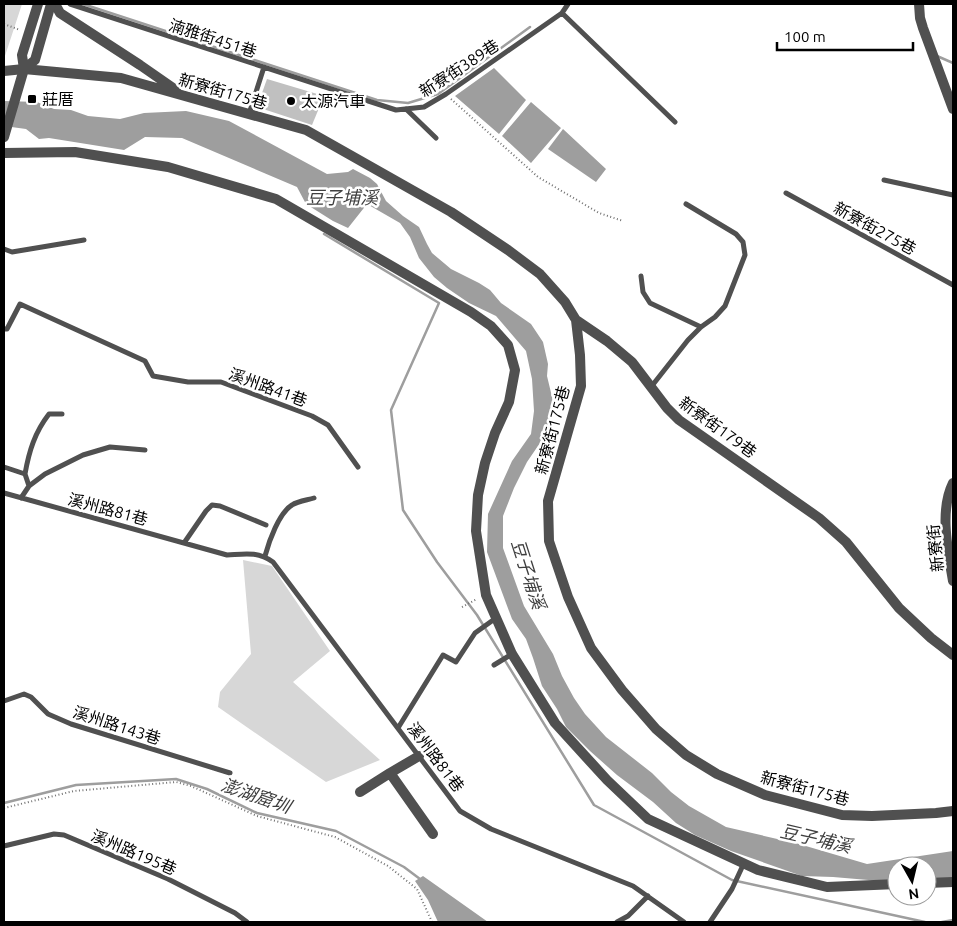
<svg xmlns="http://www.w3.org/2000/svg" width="957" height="926" font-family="Ubuntu,'Noto Sans TC',sans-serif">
  <rect width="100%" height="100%" fill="#fff"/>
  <path fill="#d7d7d7" d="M4,4H22L4,59Z
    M243,560L272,566L330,651L293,682L380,760L326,782L218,707L220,692L251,654Z"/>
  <path fill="#9e9e9e" d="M494,68L526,100L499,134L455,96Z
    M4,101L37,102L54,109L71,110L88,116L120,119L144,113L186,111L229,121L327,174L348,172L353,169L370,178L377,184L386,201L403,216L419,227L427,244L432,253L451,269L479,283L490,290L501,303L531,324L543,342L548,364L547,376L553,401L550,424L542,440L527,462L514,488L503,516V548L524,606L553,654L562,676L574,698L585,714L606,737L652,773L671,792L689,806L726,827L799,844L867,864L953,851V878L927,879V866H897V880L880,881L833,877L802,876L731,851L695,835L676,823L653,802L617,775L590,751L566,727L557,709L542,686L533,658L526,639L512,619L487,552L488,514L512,461L531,434L534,411L532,379L526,351L496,316L469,303L447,288L434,277L419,258L410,237L400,223L367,204L348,228L333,221L306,204L297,187L182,138L145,137L124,150L49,138L39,139L26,129L4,126Z
    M531,102L561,128L531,163L502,136Z
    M563,129L606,169L596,182L548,149Z
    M423,876L488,922H438L428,900L415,881Z"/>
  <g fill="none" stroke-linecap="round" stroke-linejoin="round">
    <path stroke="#9e9e9e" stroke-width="2.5" d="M83,4L377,100L408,103L438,94L530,27
      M937,56L953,63
      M324,234L439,303L391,410L403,510L437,562L477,615L594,805L732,880L925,922
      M4,803L76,785L176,779L207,789L257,813L336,831L404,867L420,879
      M942,922L953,920"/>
  </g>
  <path fill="#c0c0c0" d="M267,79L324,96L312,125L257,107Z"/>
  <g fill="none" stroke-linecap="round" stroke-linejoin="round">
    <path stroke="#727272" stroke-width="2" stroke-dasharray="1 2.5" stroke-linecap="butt" d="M4,24L20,30
      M451,99L538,177L599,213L623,221
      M462,607L477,599
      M4,808L74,791L176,782L191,786L257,816L335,837L388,866L417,889L432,922"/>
    <path stroke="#505050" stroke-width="5" d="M70,4L396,110L424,107L446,94L562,13L568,4
      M562,13L675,122
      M406,109L436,138
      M249,114L264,67
      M884,180L953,195
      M786,193L953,285
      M4,249L12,252L84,240
      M641,276L643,292L650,303L701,327
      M4,329H7L20,304L145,361L153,376L188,382H221L312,416L328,425L358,467
      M651,387L688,340L701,327L715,317L725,306L745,255L743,242L736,234L686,204
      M4,467L25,474L29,486
      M25,474C29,451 35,432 49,414H62
      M4,493L227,555C245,554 257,551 273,562L460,811L491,829L633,886L684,922
      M21,498L29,486L45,474L83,455L110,447L145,450
      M184,543L206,511L212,505L220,506L266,525
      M265,556C269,541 279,513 292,505C298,501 308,500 314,498
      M494,665L512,654
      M4,701L24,694L31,697L48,714L71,724L230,773
      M398,728L443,655L456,662L475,633L496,618
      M4,846L54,834L64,835L168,879L235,913L247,922
      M617,922L628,916L648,896
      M710,922L732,889L744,863"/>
    <path stroke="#505050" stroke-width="10" d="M55,4L60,13L140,65L176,90
      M919,4L920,18L923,28L953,109
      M4,71L24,69L121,78L306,130L451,212L508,250L540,274L565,302L576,320L580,355L581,386L548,501L549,541L568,597L591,648L622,690L656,729L686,755L717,774L765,795L842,815L872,816L936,813L953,811
      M4,153L75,152L168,167L276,199L471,312L491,326L508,345L515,370L509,402L495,433L485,463L478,495L476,531L486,595L512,654L555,723L607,780L648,819L758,870L827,887L897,884
      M576,320L607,341L632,362L667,408L679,420L819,518L846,542L899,608L931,638L953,655
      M953,483C939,511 948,551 953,581
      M419,756L390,773L433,834
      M360,792L390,773
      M927,883L953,882"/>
    <path stroke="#505050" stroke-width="10" d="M24,69L35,60L51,4
      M4,137L24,69L22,55L38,4"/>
  </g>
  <g fill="#000" stroke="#fff" stroke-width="2">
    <rect x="27" y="94" width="10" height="10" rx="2.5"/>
    <circle cx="291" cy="101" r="5"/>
  </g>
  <g text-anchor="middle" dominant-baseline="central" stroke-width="5" stroke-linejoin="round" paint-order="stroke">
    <g font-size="16" fill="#000" stroke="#fff">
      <text transform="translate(213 38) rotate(18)">湳雅街451巷</text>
      <text transform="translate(459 68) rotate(-33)">新寮街389巷</text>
      <text transform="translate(223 91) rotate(16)">新寮街175巷</text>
      <text transform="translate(875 228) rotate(29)">新寮街275巷</text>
      <text transform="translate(268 387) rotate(20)">溪州路41巷</text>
      <text transform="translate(718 427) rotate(36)">新寮街179巷</text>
      <text transform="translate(552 430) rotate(-75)">新寮街175巷</text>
      <text transform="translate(108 509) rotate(15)">溪州路81巷</text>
      <text transform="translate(935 548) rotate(-96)">新寮街</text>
      <text transform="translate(117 725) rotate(18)">溪州路143巷</text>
      <text transform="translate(436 757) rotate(53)">溪州路81巷</text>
      <text transform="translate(805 788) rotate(15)">新寮街175巷</text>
      <text transform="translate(134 852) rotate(23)">溪州路195巷</text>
    </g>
    <g font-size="16" fill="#000" stroke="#fff" text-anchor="start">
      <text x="42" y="99">莊厝</text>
      <text x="301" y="101">太源汽車</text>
    </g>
    <g font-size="18" font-style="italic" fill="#3f3f3f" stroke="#fff">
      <text x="342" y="197">豆子埔溪</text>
      <text transform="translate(529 574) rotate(72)">豆子埔溪</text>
      <text transform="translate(256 795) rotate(19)">澎湖窟圳</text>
      <text transform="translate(816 838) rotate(13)">豆子埔溪</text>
    </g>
  </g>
  <rect width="957" height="926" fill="none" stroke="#000000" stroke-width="10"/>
  <g transform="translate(912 881) rotate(172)"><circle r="24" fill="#ffffff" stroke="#999999"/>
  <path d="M0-4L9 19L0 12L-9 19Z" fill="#000000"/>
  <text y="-8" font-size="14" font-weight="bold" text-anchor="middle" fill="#000000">N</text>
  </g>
  <path d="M777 42v8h136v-8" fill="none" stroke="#000000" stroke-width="2.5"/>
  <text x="784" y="42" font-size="15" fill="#000000" stroke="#ffffff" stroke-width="4" paint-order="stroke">100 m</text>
</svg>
